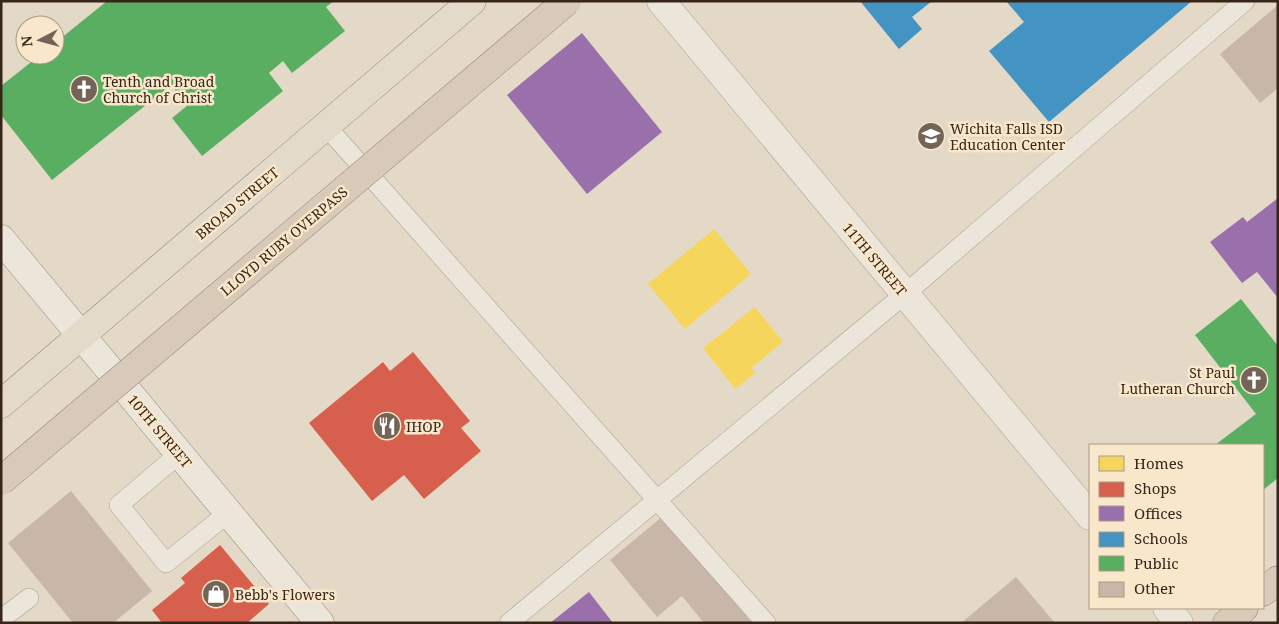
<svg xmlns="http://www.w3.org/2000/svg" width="1279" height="624" font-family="'Noto Serif',serif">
  <rect width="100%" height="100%" fill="#e4d9c7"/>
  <path fill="#f6d55c" d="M714,229L751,274L685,329L648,284Z
    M755,307L783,342L751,368L755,373L735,389L703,348Z"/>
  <path fill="#d6604d" d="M413,352L470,421L461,428L481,451L424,499L404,475L372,501L309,423L383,362L390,371Z
    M220,545L269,604L247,623H162L152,610L185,583L181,578Z"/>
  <path fill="#9970ab" d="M582,33L662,132L587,194L507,95Z
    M1278,198V298L1257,272L1242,283L1210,242L1243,217L1247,222Z
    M589,592L613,623H550Z"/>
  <path fill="#4393c3" d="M860,1H932L912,17L922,29L899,49Z
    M1006,1H1192L1049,122L989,51L1024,22Z"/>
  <path fill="#5aae61" d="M107,1H334L326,7L345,31L292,73L283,61L269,73L283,91L202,156L172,118L187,106L171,85L52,180L1,115V86L40,55H55V43Z
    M1241,299L1278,346V478L1263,490V445H1215L1256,414L1195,335Z"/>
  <path fill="#c8b6a8" d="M1278,5V88L1260,103L1220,54Z
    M71,491L152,591L113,623H73L8,543Z
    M663,516L752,623H704L682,596L657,617L610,560Z
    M1016,577L1055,623H961Z"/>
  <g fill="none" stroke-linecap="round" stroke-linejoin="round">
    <g stroke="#a89e91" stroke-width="20">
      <path id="lane" d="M326,126L766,623
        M179,454L119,505L166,563L228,513
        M1,619L29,598
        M509,623L905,294L1245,1"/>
    </g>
    <g stroke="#a89e91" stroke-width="29">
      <path id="street" d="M661,1L1090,516
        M1167,608L1179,623"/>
    </g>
    <g stroke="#988d81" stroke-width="29">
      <path id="secondary" d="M1,239L320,623"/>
    </g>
    <g stroke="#8e8478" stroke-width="29">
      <path id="primary" d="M1,404L472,1"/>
    </g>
    <g stroke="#8e8478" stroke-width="29">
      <path id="highway" d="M1263,592L1278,580
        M1227,623L1244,608"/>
    </g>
    <use href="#lane" stroke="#ece5da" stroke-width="19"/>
    <use href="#street" stroke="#ece5da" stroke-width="28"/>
    <use href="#secondary" stroke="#ece5da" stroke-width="28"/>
    <use href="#primary" stroke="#e4daca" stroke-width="28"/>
    <use href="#highway" stroke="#d8c9b8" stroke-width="28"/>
    <g stroke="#8e8478" stroke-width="29" stroke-linecap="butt">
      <path id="highway-bridge" d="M1,481L567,1"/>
    </g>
    <use href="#highway-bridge" stroke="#d8c9b8" stroke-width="28"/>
  </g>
  <defs>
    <g id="church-disc" transform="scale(1.4375)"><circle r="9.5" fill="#746457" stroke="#f8e7ca"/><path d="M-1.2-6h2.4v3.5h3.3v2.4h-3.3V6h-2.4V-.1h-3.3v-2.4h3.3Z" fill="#fff"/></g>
    <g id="school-disc" transform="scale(1.4375)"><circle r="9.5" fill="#746457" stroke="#f8e7ca"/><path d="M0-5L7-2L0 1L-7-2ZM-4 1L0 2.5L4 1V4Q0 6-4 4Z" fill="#fff"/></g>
    <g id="restaurant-disc" transform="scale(1.4375)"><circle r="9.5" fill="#746457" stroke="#f8e7ca"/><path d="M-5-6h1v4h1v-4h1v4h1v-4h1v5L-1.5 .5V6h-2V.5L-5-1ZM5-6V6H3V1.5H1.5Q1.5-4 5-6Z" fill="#fff"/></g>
    <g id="shop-disc" transform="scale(1.4375)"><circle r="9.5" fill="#746457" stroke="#f8e7ca"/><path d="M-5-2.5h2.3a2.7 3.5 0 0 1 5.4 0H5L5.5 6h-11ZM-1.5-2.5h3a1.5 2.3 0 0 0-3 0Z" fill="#fff"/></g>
  </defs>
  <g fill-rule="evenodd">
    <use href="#church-disc" x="84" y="89"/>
    <use href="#school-disc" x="931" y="136"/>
    <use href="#church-disc" x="1254" y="380"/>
    <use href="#restaurant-disc" x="387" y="426"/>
    <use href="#shop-disc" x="216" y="594"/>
  </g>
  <g text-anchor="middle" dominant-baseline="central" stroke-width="5" stroke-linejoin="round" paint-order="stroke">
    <g font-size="14" fill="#37251a" stroke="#f8e7ca" text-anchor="start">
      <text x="103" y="81">Tenth and Broad<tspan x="103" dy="16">Church of Christ</tspan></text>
      <text x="950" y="128">Wichita Falls ISD<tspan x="950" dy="16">Education Center</tspan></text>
      <text x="1235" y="372" text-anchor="end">St Paul<tspan x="1235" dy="16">Lutheran Church</tspan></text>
      <text x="406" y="426">IHOP</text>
      <text x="235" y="594">Bebb's Flowers</text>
    </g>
    <g font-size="14" fill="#37251a" stroke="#f8e7ca">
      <text transform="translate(237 203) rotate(-40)">BROAD STREET</text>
      <text transform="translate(284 241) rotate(-40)">LLOYD RUBY OVERPASS</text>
      <text transform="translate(875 259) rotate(50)">11TH STREET</text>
      <text transform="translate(160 431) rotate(50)">10TH STREET</text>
    </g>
  </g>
  <rect width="1279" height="624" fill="none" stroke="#37251a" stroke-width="5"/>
  <rect x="1089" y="444" width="175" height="165" fill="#f8e7ca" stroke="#ab9984"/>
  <rect x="1099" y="456" width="25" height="15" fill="#f6d55c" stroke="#ab9984"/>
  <text x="1134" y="469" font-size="15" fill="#37251a">Homes</text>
  <rect x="1099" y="482" width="25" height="15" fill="#d6604d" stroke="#ab9984"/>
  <text x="1134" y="494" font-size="15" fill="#37251a">Shops</text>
  <rect x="1099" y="506" width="25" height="15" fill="#9970ab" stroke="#ab9984"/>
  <text x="1134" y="519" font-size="15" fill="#37251a">Offices</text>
  <rect x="1099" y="532" width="25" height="15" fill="#4393c3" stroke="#ab9984"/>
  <text x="1134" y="544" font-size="15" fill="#37251a">Schools</text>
  <rect x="1099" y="556" width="25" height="15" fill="#5aae61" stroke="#ab9984"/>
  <text x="1134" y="569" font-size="15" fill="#37251a">Public</text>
  <rect x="1099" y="582" width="25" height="15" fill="#c8b6a8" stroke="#ab9984"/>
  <text x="1134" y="594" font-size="15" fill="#37251a">Other</text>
  <g transform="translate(40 40) rotate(264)"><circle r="24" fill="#f8e7ca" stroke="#ab9984"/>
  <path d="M0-4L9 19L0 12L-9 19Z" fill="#746457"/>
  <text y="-8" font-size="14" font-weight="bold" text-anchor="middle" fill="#37251a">N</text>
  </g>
</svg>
